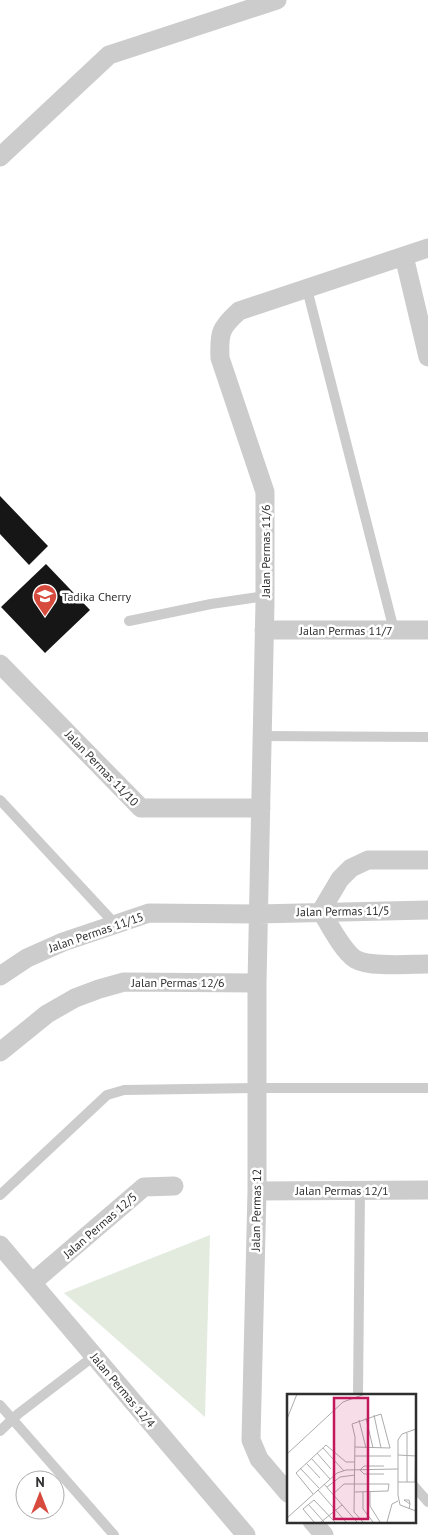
<svg xmlns="http://www.w3.org/2000/svg" width="428" height="1535" font-family="'PT Sans',sans-serif">
  <rect width="100%" height="100%" fill="#fff"/>
  <path fill="#e3ebde" d="M210,1235L205,1417L64,1293Z"/>
  <path fill="#161616" d="M0,496L48,546L29,565L0,534Z
    M46,564L90,610L45,653L1,607Z"/>
  <g fill="none" stroke-linecap="round" stroke-linejoin="round">
    <path stroke="#ccc" stroke-width="10" d="M307,289L394,630
      M129,621L211,604L265,596
      M262,736L428,737
      M0,800L116,925
      M0,1195L107,1095L124,1090L257,1088H428
      M358,1395L360,1190
      M0,1405L114,1535
      M0,1431L18,1414L94,1356
      M414,1486L428,1502"/>
    <path stroke="#ccc" stroke-width="19" d="M0,157L109,55L277,0
      M404,256L428,357
      M264,630H428
      M0,664L141,808H261
      M321,911C329,924 342,950 355,959C370,968 410,964 428,964
      M321,911L340,879L351,868L368,860H428
      M0,976L27,958L63,942L149,913L258,914L428,910
      M0,1052L47,1014L75,998L99,989L124,982L257,983
      M257,1191L428,1190
      M0,1245L246,1535
      M33,1282L144,1187L174,1186
      M288,1493L259,1459L251,1440L257,1191V983L265,602V492L220,358C219,333 220,328 239,311L428,248
      M312,1521L324,1535"/>
  </g>
  <defs>
    <g id="school-pin" transform="scale(1.25)"><path d="M0 17L-7.5 6A9.5 9.5 0 1 1 7.5 6Z" fill="#d74b3f" stroke="#fff"/><path d="M0-5L7-2L0 1L-7-2ZM-4 1L0 2.5L4 1V4Q0 6-4 4Z" fill="#fff"/></g>
  </defs>
  <g fill-rule="evenodd">
    <use href="#school-pin" x="45" y="596"/>
  </g>
  <g text-anchor="middle" dominant-baseline="central" stroke-width="5" stroke-linejoin="round" paint-order="stroke">
    <g font-size="12" fill="#2f2f2f" stroke="#fff">
      <text transform="translate(265 551) rotate(-90)">Jalan Permas 11/6</text>
      <text x="346" y="630">Jalan Permas 11/7</text>
      <text transform="translate(102 768) rotate(46)">Jalan Permas 11/10</text>
      <text transform="translate(343 911) rotate(-1)">Jalan Permas 11/5</text>
      <text transform="translate(96 932) rotate(-19)">Jalan Permas 11/15</text>
      <text x="178" y="982">Jalan Permas 12/6</text>
      <text x="342" y="1190">Jalan Permas 12/1</text>
      <text transform="translate(256 1210) rotate(-89)">Jalan Permas 12</text>
      <text transform="translate(100 1225) rotate(-41)">Jalan Permas 12/5</text>
      <text transform="translate(123 1390) rotate(50)">Jalan Permas 12/4</text>
    </g>
    <g font-size="12" fill="#2f2f2f" stroke="#fff" text-anchor="start">
      <text x="62" y="596">Tadika Cherry</text>
    </g>
  </g>
  <g transform="translate(287 1394)">
    <rect width="129" height="129" fill="#fff"/>
    <path fill="none" stroke="#acacac" stroke-width="1" d="M87,21L94,54M79,24L86,54M0,25L10,0M72,26L79,54M129,35L115,40L111,46V101L113,111L129,117M68,53L103,54L94,20L65,30L68,43L67,118L76,128M36,54L57,77M30,59L44,75M0,60L56,8L78,0M111,61L129,62M68,62H104M24,64L43,85M19,69L33,84M13,74L32,94M73,76L77,72H97M73,76L77,80H97M111,88H129M120,88V39M128,88L129,35M37,90L70,128M40,93L53,83L68,81M31,96L59,128M76,98V115L86,128M83,98V112L93,128M26,100L9,79L39,51L59,68H68M46,100L57,90H102L101,97L68,98M21,110L37,128M122,115L123,110L117,106H122L123,110M0,124L50,79L59,76L111,75M27,128L16,115L27,106L48,128M34,128L55,111M100,128L105,110L111,107"/>
    <path fill="#c2185b" fill-opacity="0.15" stroke="#c2185b" stroke-width="2.5" d="M47,4H81V125H47Z"/>
    <rect width="129" height="129" fill="none" stroke="#2f2f2f" stroke-width="2.5"/>
  </g>
  <g transform="translate(40 1495)"><circle r="24" fill="#ffffff" stroke="#acacac"/>
  <path d="M0-4L9 19L0 12L-9 19Z" fill="#d74b3f"/>
  <text y="-8" font-size="14" font-weight="bold" text-anchor="middle" fill="#2f2f2f">N</text>
  </g>
</svg>
